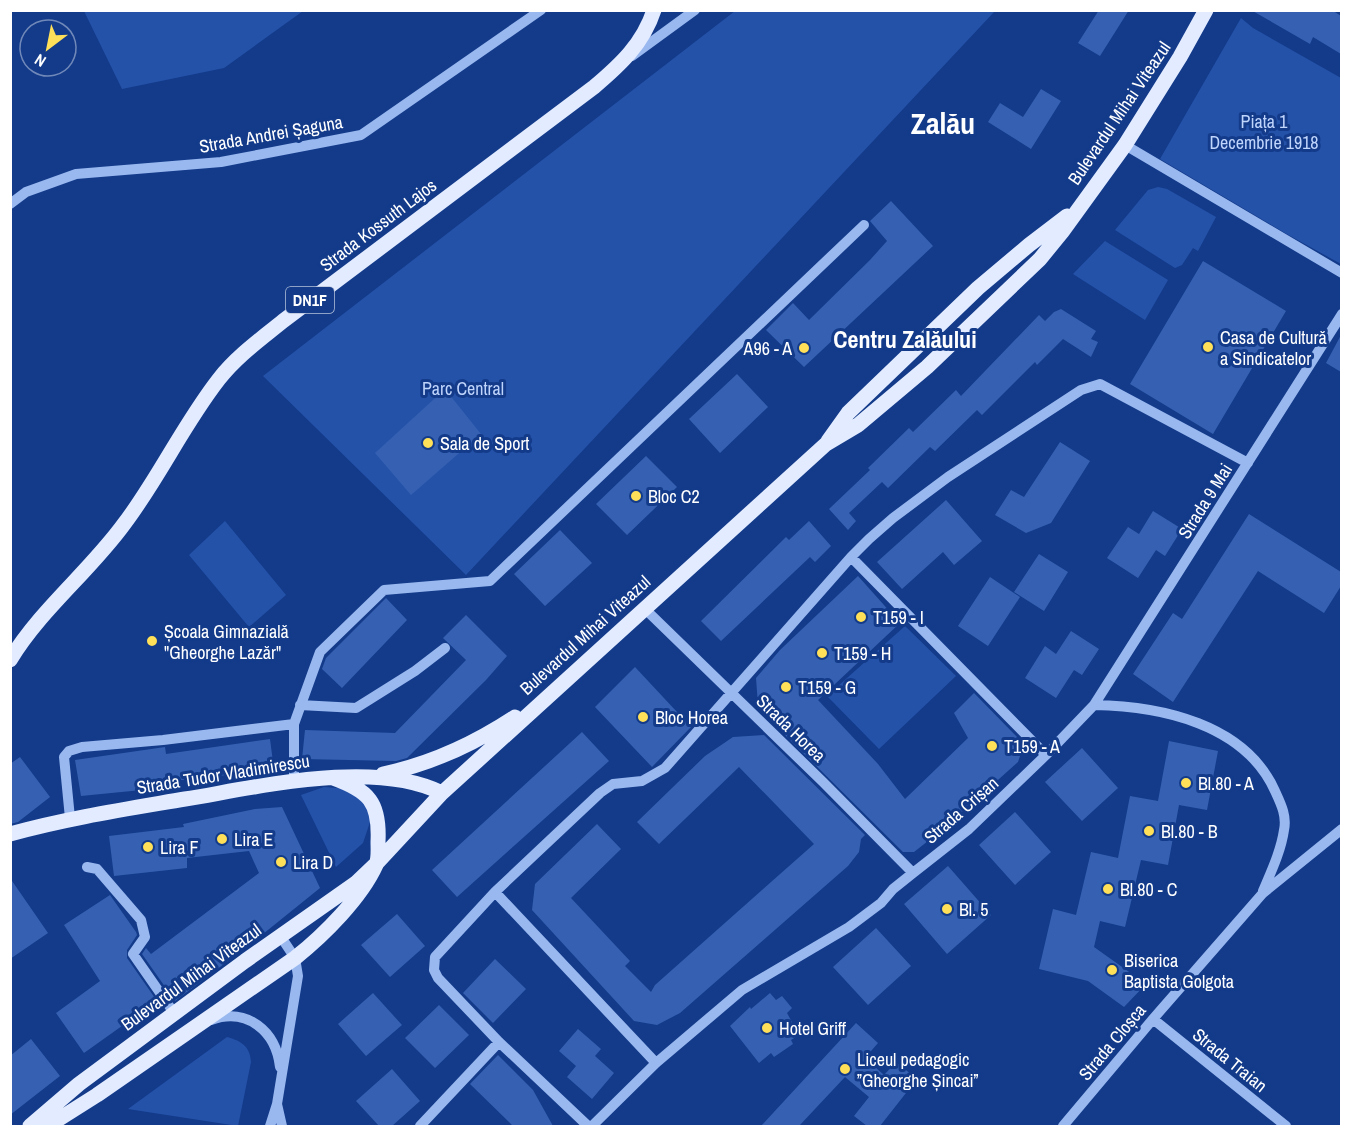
<svg xmlns="http://www.w3.org/2000/svg" width="1352" height="1137" font-family="'Archivo Narrow',sans-serif">
  <rect width="100%" height="100%" fill="#133b8a"/>
  <path fill="#2552a9" d="M84,11H303L224,68L122,89Z
    M735,11H995L466,575L263,376Z
    M1241,18L1253,28L1341,78V264L1285,233L1160,159Z
    M1158,187L1167,189L1216,217L1198,251L1193,248L1182,265L1175,268L1115,230L1148,190Z
    M1105,241L1168,280L1145,320L1073,274Z
    M225,521L286,595L249,627L189,555Z
    M905,626L956,676L879,749L827,696Z
    M324,787L349,789L366,805L372,816L363,843L336,867L301,795Z
    M227,1037C241,1041 250,1046 251,1062L238,1126L128,1109Z"/>
  <path fill="#3661b2" d="M1099,10H1129L1100,56L1078,43Z
    M1251,10H1332L1341,16V54L1313,37L1310,44Z
    M1041,89L1061,101L1031,149L988,122L1000,103L1023,117Z
    M891,201L933,246L804,367L766,330L793,303L809,320L870,260L887,241L870,221Z
    M1203,261L1286,311L1213,434L1130,384Z
    M1061,309L1096,331L1091,339L1098,342L1091,357L1063,339L1037,365L1035,362L982,415L977,410L935,451L930,447L888,488L882,482L849,513L856,521L848,530L829,509L870,470L868,468L909,428L913,432L956,390L961,396L1039,315L1045,321L1054,312Z
    M1341,335V372L1326,363Z
    M737,374L768,407L720,453L689,419Z
    M445,389L481,434L411,495L375,453Z
    M1060,442L1090,461L1051,523L1026,533L995,515L1011,490L1024,497Z
    M646,456L677,487L627,535L596,504Z
    M946,500L982,541L954,565L943,552L902,589L877,562Z
    M1153,511L1182,529L1165,556L1156,550L1138,578L1107,558L1128,527L1139,534Z
    M1249,514L1341,572V586L1324,613L1258,571L1173,702L1133,674L1173,613L1182,619Z
    M809,521L831,546L815,562L810,557L721,641L701,621L786,537L789,540Z
    M560,530L592,563L545,606L514,574Z
    M1039,554L1068,572L1044,611L1014,592Z
    M858,576L900,623L818,700L878,764L905,799L968,738L954,713L974,693L1024,744L1018,762L942,830L914,852H903L781,731L758,705L756,678L780,650Z
    M990,577L1020,597L988,646L958,626Z
    M386,598L407,620L342,688L322,669L326,658Z
    M466,615L507,656L486,680L407,758L396,761L302,759L305,730L395,733L466,660L443,638Z
    M1071,631L1099,649L1082,675L1074,670L1056,698L1025,678L1045,646L1056,654Z
    M635,667L691,727L652,767L595,707Z
    M582,732L609,761L457,897L432,870Z
    M764,735L865,835L861,839L859,852L848,866L680,1013L657,1025L634,1021L532,910L535,884L597,824L621,849L571,898L630,961L625,966L651,992L655,985L814,844L739,767L659,844L637,822L705,756L733,737Z
    M270,739L274,770L171,781L172,787L81,796L75,760L165,747L166,754Z
    M1169,741L1218,751L1207,810L1179,805L1168,865L1141,860L1125,927L1100,921L1094,947L1146,984L1124,1007L1088,981L1039,969L1053,909L1076,915L1091,852L1118,858L1130,796L1158,801Z
    M1082,748L1118,788L1082,821L1045,782Z
    M20,757L50,797L18,822L10,824V764Z
    M282,807L320,888L253,942L175,1001L142,954L146,948L151,954L259,873L249,851L187,858V868L114,876L109,836L184,827L183,824L255,809Z
    M1015,812L1051,852L1015,885L979,845Z
    M948,866L991,915L947,954L904,904Z
    M10,878L48,933L10,959Z
    M110,895L136,932L137,935L127,950V958L157,1001L84,1053L56,1013L100,981L64,925Z
    M397,914L425,946L390,977L361,945Z
    M876,928L911,966L868,1005L833,967Z
    M495,959L526,989L493,1023L463,993Z
    M373,993L402,1025L366,1056L338,1024Z
    M770,993L776,1000L782,996L792,1008L787,1013L799,1035L791,1040L793,1044L774,1057L771,1053L759,1063L730,1026L750,1007L751,1009Z
    M439,1005L469,1035L435,1068L405,1038Z
    M856,1023L878,1043L865,1058L884,1075L896,1062L917,1079L880,1126H867L854,1116L869,1097L845,1077L799,1126H761Z
    M578,1029L601,1049L595,1056L614,1073L592,1099L567,1077L576,1066L559,1051Z
    M31,1039L60,1076L10,1115V1056Z
    M498,1055L533,1090L553,1126H513L470,1084Z
    M392,1069L420,1101L392,1126H379L356,1101Z"/>
  <g fill="none" stroke-linecap="round" stroke-linejoin="round">
    <path stroke="#99b8f0" stroke-width="10" d="M632,56L695,10
      M1125,145L1342,273
      M10,204L26,192L76,174L221,162L361,135L541,10
      M851,557L1046,755
      M644,608L823,782L913,873
      M300,705L356,708L415,671L445,648
      M1094,705C1161,706 1245,724 1275,791C1281,804 1287,816 1284,830C1281,851 1271,872 1263,891
      M294,781V724L320,652L384,590L490,581L864,225
      M70,818L64,757L69,751L82,747L163,740L294,724
      M87,867L97,869L141,920L145,937L133,954L174,1013
      M495,892L656,1063
      M1153,1019L1286,1126
      M211,1020C247,1007 276,1031 280,1067
      M277,1104L282,1126
      M270,1126L277,1104L298,976L295,958L281,937
      M420,1126L499,1042
      M588,1126L499,1042L438,978L434,970L435,957L495,892L600,793L613,784L642,781L665,768L851,557L869,539L893,518L948,477L1081,390L1100,384L1248,463
      M592,1126L656,1063L742,990L849,927L881,903L893,889L913,873L969,829L1046,755L1094,705L1342,314
      M1063,1126L1153,1019L1263,893L1342,829"/>
    <path stroke="#e2ebff" stroke-width="15" d="M828,441L848,413L978,288L1029,245L1067,216
      M10,660C41,609 89,572 124,524C159,478 183,425 219,379C237,356 261,339 283,321L594,87C620,65 643,44 654,10
      M383,774C431,764 474,744 515,717
      M10,834C68,818 127,809 185,799C259,787 374,759 442,793
      M30,1126L79,1084L245,961L356,883L377,863L442,793L826,444L858,425L927,367L1040,259L1062,232L1125,145L1180,57L1206,10
      M48,1126L97,1095L295,958C324,935 361,898 376,865C379,858 378,849 378,842C380,802 369,791 333,778"/>
  </g>
  <g fill="#ffe058" stroke="#133b8a" stroke-width="2">
    <circle cx="1208" cy="347" r="6"/>
    <circle cx="804" cy="348" r="6"/>
    <circle cx="428" cy="443" r="6"/>
    <circle cx="636" cy="496" r="6"/>
    <circle cx="861" cy="617" r="6"/>
    <circle cx="152" cy="641" r="6"/>
    <circle cx="822" cy="653" r="6"/>
    <circle cx="786" cy="687" r="6"/>
    <circle cx="643" cy="717" r="6"/>
    <circle cx="992" cy="746" r="6"/>
    <circle cx="1186" cy="783" r="6"/>
    <circle cx="1149" cy="831" r="6"/>
    <circle cx="222" cy="839" r="6"/>
    <circle cx="148" cy="847" r="6"/>
    <circle cx="281" cy="862" r="6"/>
    <circle cx="1108" cy="889" r="6"/>
    <circle cx="947" cy="909" r="6"/>
    <circle cx="1112" cy="970" r="6"/>
    <circle cx="767" cy="1028" r="6"/>
    <circle cx="845" cy="1069" r="6"/>
  </g>
  <g text-anchor="middle" dominant-baseline="central" stroke-width="6" stroke-linejoin="round" paint-order="stroke">
    <rect fill="#133b8a" stroke="#b8c4dc" stroke-width="1.5" x="286" y="287" width="48" height="26" rx="4.5"/>
    <g font-size="16" font-weight="bold" fill="#fff">
      <text x="310" y="300">DN1F</text>
    </g>
    <g font-size="18" fill="#fff" stroke="#133b8a">
      <text transform="translate(1119 113) rotate(-56)">Bulevardul Mihai Viteazul</text>
      <text transform="translate(271 134) rotate(-10)">Strada Andrei Șaguna</text>
      <text transform="translate(378 225) rotate(-37)">Strada Kossuth Lajos</text>
      <text transform="translate(1205 501) rotate(-58)">Strada 9 Mai</text>
      <text transform="translate(585 635) rotate(-42)">Bulevardul Mihai Viteazul</text>
      <text transform="translate(791 728) rotate(44)">Strada Horea</text>
      <text transform="translate(223 774) rotate(-9)">Strada Tudor Vladimirescu</text>
      <text transform="translate(961 810) rotate(-41)">Strada Crișan</text>
      <text transform="translate(191 977) rotate(-36)">Bulevardul Mihai Viteazul</text>
      <text transform="translate(1112 1042) rotate(-50)">Strada Cloșca</text>
      <text transform="translate(1230 1060) rotate(39)">Strada Traian</text>
    </g>
    <g font-size="18" fill="#c0d5fc" stroke="#133b8a">
      <text x="1264" y="121">Piața 1<tspan x="1264" dy="21">Decembrie 1918</tspan></text>
      <text x="463" y="388">Parc Central</text>
    </g>
    <g font-size="18" fill="#fff" stroke="#133b8a" text-anchor="start">
      <text x="1220" y="337">Casa de Cultură<tspan x="1220" dy="21">a Sindicatelor</tspan></text>
      <text x="792" y="348" text-anchor="end">A96 - A</text>
      <text x="440" y="443">Sala de Sport</text>
      <text x="648" y="496">Bloc C2</text>
      <text x="873" y="617">T159 - I</text>
      <text x="164" y="631">Școala Gimnazială<tspan x="164" dy="21">"Gheorghe Lazăr"</tspan></text>
      <text x="834" y="653">T159 - H</text>
      <text x="798" y="687">T159 - G</text>
      <text x="655" y="717">Bloc Horea</text>
      <text x="1004" y="746">T159 - A</text>
      <text x="1198" y="783">Bl.80 - A</text>
      <text x="1161" y="831">Bl.80 - B</text>
      <text x="234" y="839">Lira E</text>
      <text x="160" y="847">Lira F</text>
      <text x="293" y="862">Lira D</text>
      <text x="1120" y="889">Bl.80 - C</text>
      <text x="959" y="909">Bl. 5</text>
      <text x="1124" y="960">Biserica<tspan x="1124" dy="21">Baptista Golgota</tspan></text>
      <text x="779" y="1028">Hotel Griff</text>
      <text x="857" y="1059">Liceul pedagogic<tspan x="857" dy="21">”Gheorghe Șincai”</tspan></text>
    </g>
    <g font-size="24" font-weight="bold" fill="#fff" stroke="#133b8a">
      <text x="905" y="339">Centru Zalăului</text>
    </g>
    <g font-size="30" font-weight="bold" fill="#fff" stroke="#133b8a">
      <text x="943" y="123">Zalău</text>
    </g>
  </g>
  <rect width="1352" height="1137" fill="none" stroke="#ffffff" stroke-width="24"/>
  <g transform="translate(48 48) rotate(212)"><circle r="28" fill="#133b8a" stroke="#7189b9" stroke-width="1.5"/>
  <path d="M0-4.5L10 22L0 15L-10 22Z" fill="#ffe058"/>
  <text y="-9" font-size="16" font-weight="bold" text-anchor="middle" fill="#ffffff">N</text>
  </g>
</svg>
